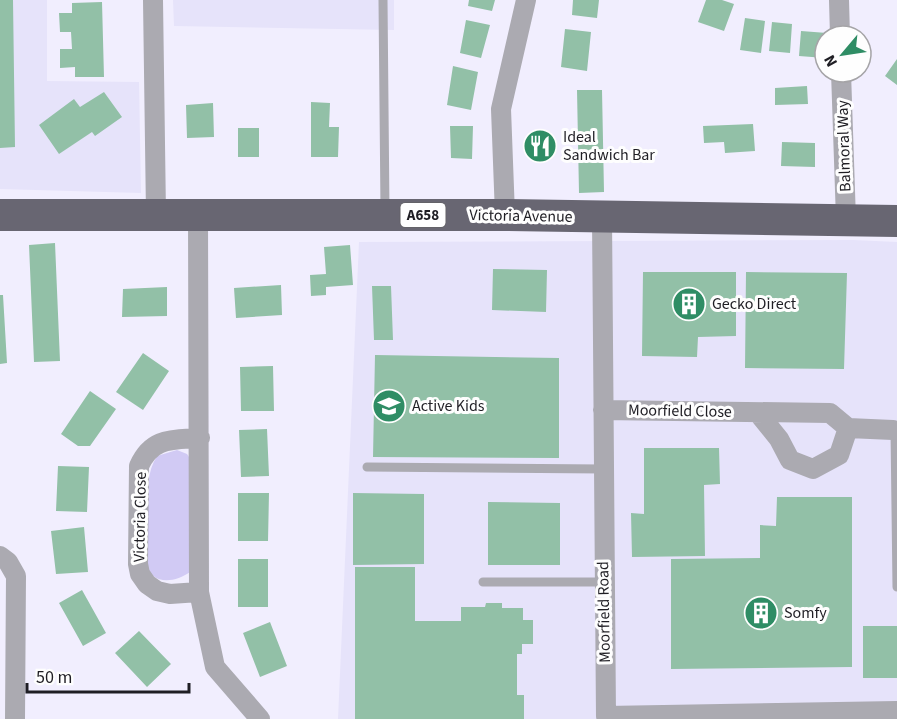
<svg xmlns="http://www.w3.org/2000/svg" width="897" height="719" font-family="'Source Sans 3',sans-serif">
  <rect width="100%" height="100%" fill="#f1eefe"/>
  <path fill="#e6e3fa" d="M0,0H47V81L139,82L141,193L0,189Z
    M173,0H394V30L174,26Z
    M853,240L897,242V719H338L359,242Z"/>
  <path fill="#d1caf4" d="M177,450L187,454L193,463L190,572C175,583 150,586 146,562C144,549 147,533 147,520C148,498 145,475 157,456Z"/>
  <path fill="#92c0a7" d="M0,0H13L15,147L0,148Z
    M469,0H495L492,11L468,6Z
    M573,0H599L597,18L572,15Z
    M706,0H722L734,4L724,31L698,22Z
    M102,2L104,77H75V67L60,68V49H72L71,32H60L59,13H72V3Z
    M745,18L765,21L761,53L740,50Z
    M466,20L490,25L481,58L460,53Z
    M772,22L792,24L790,53L769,51Z
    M565,29L591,32L587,71L561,67Z
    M801,31L827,33L825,58L799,56Z
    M897,59V85L885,76Z
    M453,66L478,72L471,110L447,105Z
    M807,86L808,104L775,105V88Z
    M577,90H602L604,192L579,193Z
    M104,92L122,117L95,136L92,132L59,154L39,125L74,99L80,107Z
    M311,102L330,103L329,127H339L338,157H311Z
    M213,103L214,137L187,138L186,105Z
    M753,124L755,151L725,153L724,142L704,143L703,126Z
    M450,126H473L472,159L451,158Z
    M238,128H259V157H238Z
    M533,136H547L548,155L534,156Z
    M782,142L815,143V167L781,166Z
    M55,243L60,361L34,362L29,245Z
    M350,245L353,285L326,287V295L311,296L310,275L326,274L324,247Z
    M493,269L547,270L546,312L492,310Z
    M643,272H736V336L698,337L697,357L642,356Z
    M746,272L847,273L844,369L745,368Z
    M281,285L282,315L236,318L234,288Z
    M372,286H391L393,340H374Z
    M167,287V316L122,317L123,289Z
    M0,295H3L7,363L0,364Z
    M143,353L169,371L143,410L116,392Z
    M375,355L559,358V458L373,457Z
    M273,366L274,411H241L240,367Z
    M90,391L116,409L90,446H78L61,434Z
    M267,429L269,476L241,477L239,430Z
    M644,448H719L720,484L704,485L705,556L632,557L631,513L644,514Z
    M58,466L89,467L87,512L56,511Z
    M238,493H269L268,541H238Z
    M353,493L424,494V564L353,565Z
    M777,497H852V667L671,669V559L760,558V525L776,526Z
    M488,502L560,503V565H488Z
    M84,527L88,572L56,574L51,531Z
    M238,559H268V607H238Z
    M355,567H415V621H461V607H485L486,603H502V608H523V620H533V644H522V654H517V695H524V719H355Z
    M82,590L106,633L83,646L59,603Z
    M270,622L287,666L260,677L243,633Z
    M863,626H897V678H863Z
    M139,631L171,664L147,687L115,653Z"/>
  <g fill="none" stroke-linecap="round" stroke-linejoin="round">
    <path stroke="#abaab1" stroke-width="9" d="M383,0L385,211
      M895,430L897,587
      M367,467L603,469
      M483,582H604"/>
    <path stroke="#abaab1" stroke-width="20" d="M153,0L156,214
      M839,0L840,36
      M841,72L846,220
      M198,213L199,592L215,667L260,719
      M505,215L501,109L526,0
      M602,217L606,716L897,711
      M603,410L830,413L848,428L893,430
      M758,413L779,439L790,460L813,469L839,455L848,428
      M0,556L8,562L16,576L15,719
      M199,592L170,594L157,591L147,584L140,574L138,564L139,466C152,437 172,440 200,438"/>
    <path stroke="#686672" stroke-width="32" d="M0,215H505L897,221"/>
  </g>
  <defs>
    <g id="restaurant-disc" transform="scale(1.725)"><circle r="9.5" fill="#2f8d65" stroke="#fefefe"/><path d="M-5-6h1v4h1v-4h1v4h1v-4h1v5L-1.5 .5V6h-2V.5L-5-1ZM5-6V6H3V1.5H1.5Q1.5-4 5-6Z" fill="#fff"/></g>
    <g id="building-disc" transform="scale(1.725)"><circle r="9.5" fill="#2f8d65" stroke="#fefefe"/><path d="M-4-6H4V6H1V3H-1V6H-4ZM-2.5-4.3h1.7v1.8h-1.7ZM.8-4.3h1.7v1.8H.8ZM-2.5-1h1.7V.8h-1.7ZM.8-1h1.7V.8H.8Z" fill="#fff"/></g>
    <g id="school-disc" transform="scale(1.725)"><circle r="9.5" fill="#2f8d65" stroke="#fefefe"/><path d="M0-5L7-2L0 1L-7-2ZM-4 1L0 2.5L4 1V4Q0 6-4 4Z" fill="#fff"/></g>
  </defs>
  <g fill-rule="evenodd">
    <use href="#restaurant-disc" x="540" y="146"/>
    <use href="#building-disc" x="689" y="304"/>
    <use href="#school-disc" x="389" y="406"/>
    <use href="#building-disc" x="761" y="613"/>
  </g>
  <g text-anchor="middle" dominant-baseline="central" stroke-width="6" stroke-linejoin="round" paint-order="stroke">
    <rect fill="#fefefe" stroke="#626165" stroke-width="1.5" x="400.5" y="203" width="45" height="24" rx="4.5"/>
    <g font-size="15" font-weight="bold" fill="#1f1e24">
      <text x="423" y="215">A658</text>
    </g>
    <g font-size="16" fill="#1f1e24" stroke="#fefefe" text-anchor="start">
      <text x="563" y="137">Ideal<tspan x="563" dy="18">Sandwich Bar</tspan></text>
      <text x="712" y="304">Gecko Direct</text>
      <text x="412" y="406">Active Kids</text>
      <text x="784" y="613">Somfy</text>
    </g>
    <g font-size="16" fill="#1f1e24" stroke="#fefefe">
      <text transform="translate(844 146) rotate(-92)">Balmoral Way</text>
      <text transform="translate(521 216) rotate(1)">Victoria Avenue</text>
      <text transform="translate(680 411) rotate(1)">Moorfield Close</text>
      <text transform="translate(140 517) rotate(-89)">Victoria Close</text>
      <text transform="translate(604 612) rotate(-91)">Moorfield Road</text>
    </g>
  </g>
  <g transform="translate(843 54) rotate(241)"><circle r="28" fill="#fefefe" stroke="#a5a4a7" stroke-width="1.5"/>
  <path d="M0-4.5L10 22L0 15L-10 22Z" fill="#2f8d65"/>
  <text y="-9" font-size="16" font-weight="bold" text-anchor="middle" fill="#1f1e24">N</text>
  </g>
  <path d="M27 683v9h162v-9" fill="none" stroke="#1f1e24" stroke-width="3"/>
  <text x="36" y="683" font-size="18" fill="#1f1e24" stroke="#fefefe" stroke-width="4.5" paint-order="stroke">50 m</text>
</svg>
